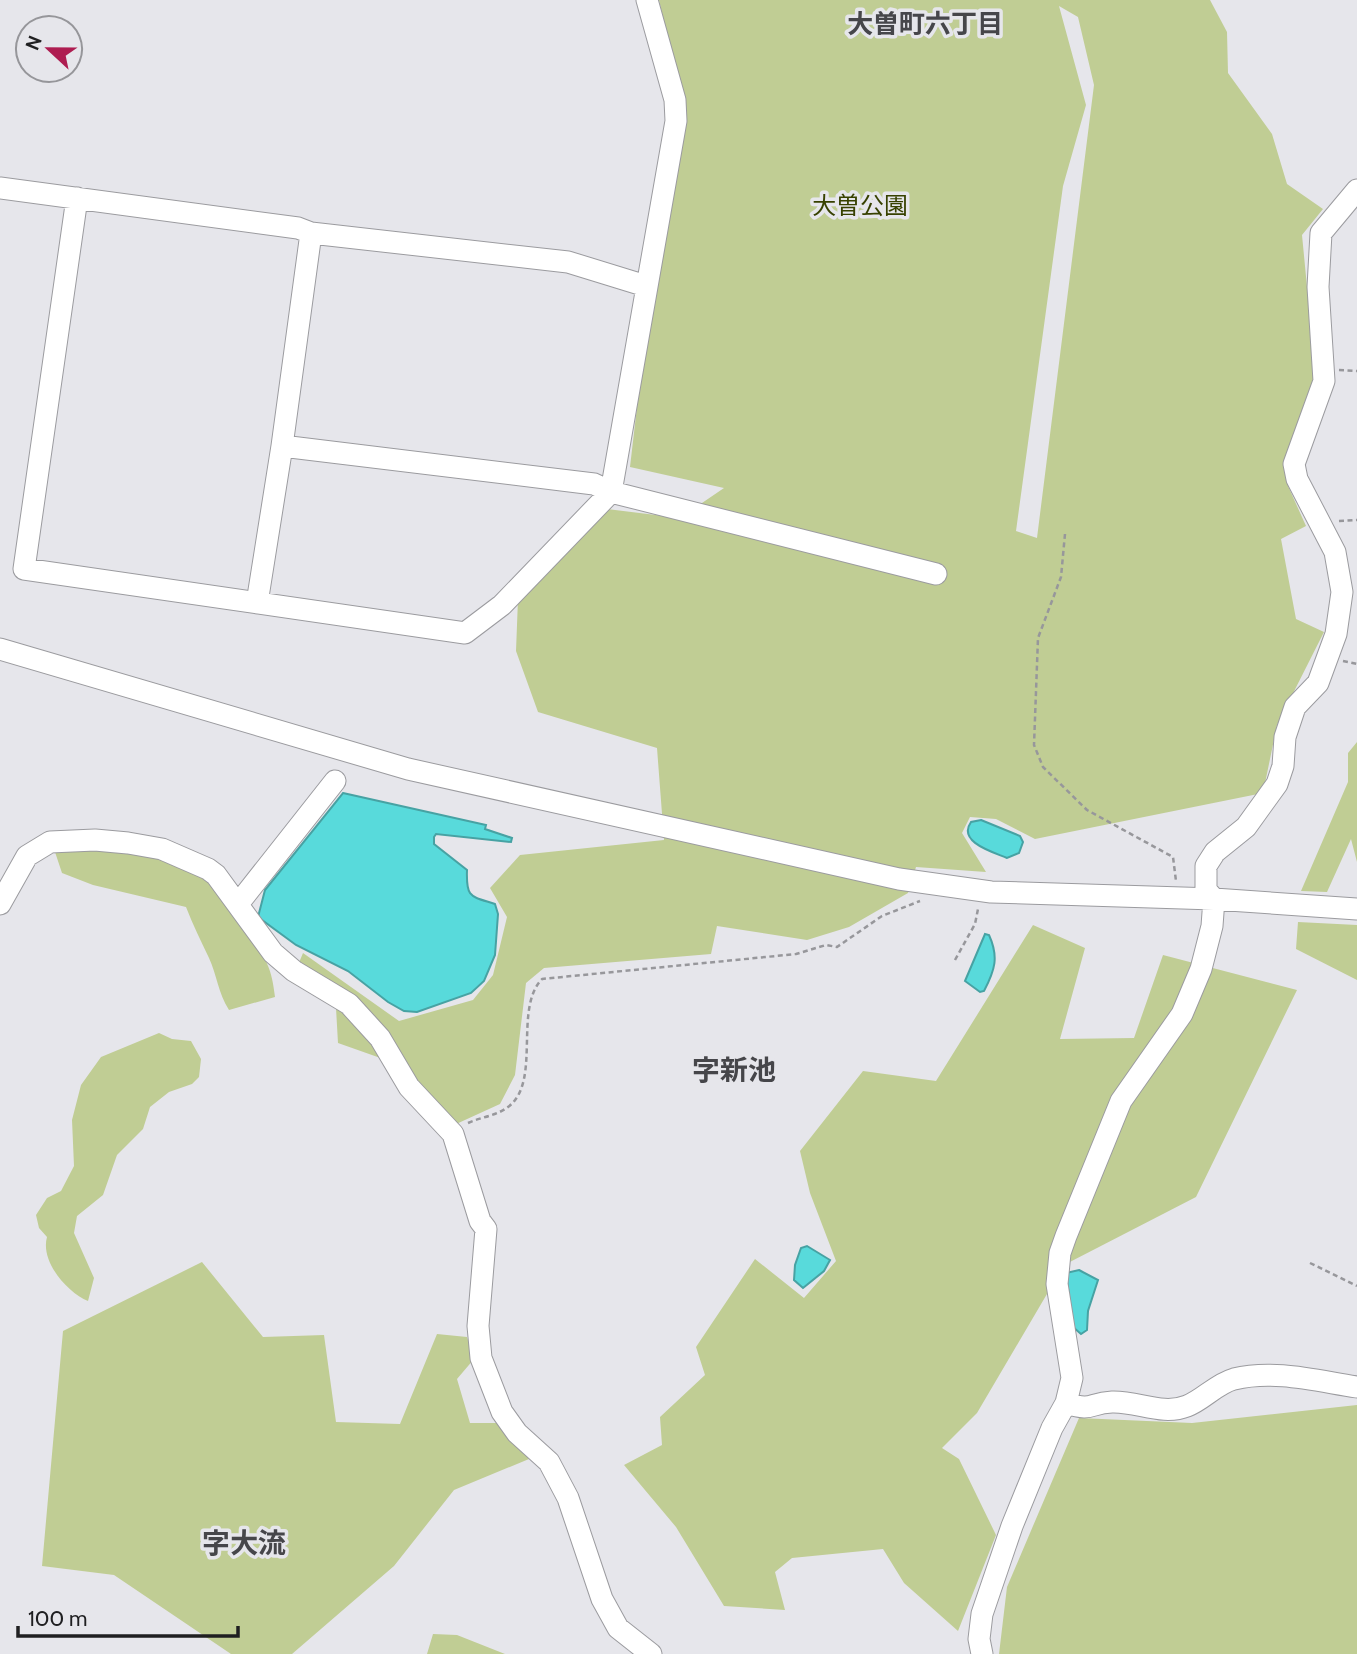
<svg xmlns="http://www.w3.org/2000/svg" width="1357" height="1654" font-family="Cabin,'Noto Sans JP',sans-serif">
  <rect width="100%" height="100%" fill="#e6e6eb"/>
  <path fill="#c0cd94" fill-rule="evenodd" d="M659,0H1210L1227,32L1228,73L1272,134L1287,184L1323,209L1302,235L1317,390L1292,443L1288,486L1306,526L1281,539L1296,619L1324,632L1277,725L1263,793L1035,839L996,819L970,817L962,833L986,872L916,867L908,893L849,927L807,940L717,926L711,954L544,968L526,983L515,1075L500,1104L454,1125L403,1066L338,1043L336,1008L291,982L303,953L399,1021L473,1000L493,975L507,917L490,888L520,855L664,840L657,748L538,712L516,651L518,599L607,509L680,518L724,488L630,467L676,73ZM1059,6L1078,17L1094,85L1037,538L1016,531L1063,186L1086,105Z
    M1357,742V862L1351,839L1327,892L1301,891L1348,782V753Z
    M54,849C98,849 182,850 214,886C224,898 233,913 242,926C262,955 271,960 275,997L229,1010C218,993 217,975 209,958C201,941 193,925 186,907L93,885L62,873Z
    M1298,922L1357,925V980L1296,949Z
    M1033,925L1085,948L1060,1039L1134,1038L1163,955L1297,990L1196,1197L1064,1265L977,1413L942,1448L959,1459L996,1535L958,1631L904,1583L883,1549L792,1558L775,1572L785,1610L724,1606L676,1527L624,1465L662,1445L660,1417L705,1375L696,1347L755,1259L804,1298L836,1261L810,1193L800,1151L863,1071L936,1081Z
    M159,1033L172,1039L191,1041L201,1059L199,1077L192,1084L169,1092L150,1107L143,1129L117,1155L103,1195L77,1216L74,1233L94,1278L88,1301C68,1293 40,1262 47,1237L39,1228L36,1215L47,1198L61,1191L74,1166L72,1120L81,1085L101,1057Z
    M202,1262L263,1337L324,1335L336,1422L400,1424L437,1334L467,1337L474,1359L457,1379L470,1423H500L529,1459L454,1490L394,1566L292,1654H231L114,1575L42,1566L63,1331Z
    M1357,1405V1654H999L1007,1587L1079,1418L1192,1423Z
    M433,1634L457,1635L505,1654H427Z"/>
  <path fill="#58dadb" stroke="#47a2a3" stroke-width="2" d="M343,793L486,825L485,829L512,838L511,842L436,834L434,837V844L467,870C466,898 470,896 495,904L498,914L495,955L484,981L471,993L417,1012L404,1011L388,1002L348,971L296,945L258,917L265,890Z
    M981,820L1020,836L1023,842L1019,853L1007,858C993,852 957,842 971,822Z
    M985,934L989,935C999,957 995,970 984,991L980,992L965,981Z
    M807,1246L830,1260L824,1271L803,1288L794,1280L795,1265L801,1248Z
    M1079,1270L1098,1280L1088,1311L1087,1330L1081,1334L1073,1327L1066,1273Z"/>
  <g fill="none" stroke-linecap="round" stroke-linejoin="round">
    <g stroke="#9b9b9f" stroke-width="23">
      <path id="minor" d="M0,188L298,228L311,233L568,262L646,286
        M77,198L24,569L465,633L502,605L611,492L676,121L675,100L647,0
        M282,446L594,484L611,492L936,574
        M257,603L282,446L311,233
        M0,649L408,769L899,879L991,892L1214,899L1357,909
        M0,904L27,856L50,842L95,840L128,843L162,849L208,869L216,875L273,953L294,971L349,1004L380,1038L409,1087L453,1134L480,1221L486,1229L478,1326L481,1358L502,1412L517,1433L549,1462L568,1498L602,1599L618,1628L651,1654
        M238,904L335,781
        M1066,1403C1094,1412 1088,1403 1112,1402C1138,1401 1162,1416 1187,1406C1203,1400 1216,1384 1234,1379C1274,1369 1317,1381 1357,1387
        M982,1654L979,1639L982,1614L1012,1526L1052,1428L1066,1403L1072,1378L1057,1284L1060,1253L1066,1236L1121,1101L1182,1014L1201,969L1212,926L1214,899L1206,890V866L1215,852L1246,827L1277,784L1283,766L1285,737L1295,707L1318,683L1336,634L1342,592L1335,552L1297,479L1294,464L1324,381L1318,287L1321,233L1357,190"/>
    </g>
    <path stroke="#97979b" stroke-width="2.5" stroke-dasharray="5 3.5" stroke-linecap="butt" d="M1339,370L1357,371
      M1339,521L1357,520
      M1065,534L1061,577L1038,638L1034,745L1043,767L1087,810L1173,857L1176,881
      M1343,661L1357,664
      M955,960L975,924L978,909
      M468,1123C481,1117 496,1116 508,1107C542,1082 513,1009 542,979L796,954L826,945L837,947L882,916L920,901
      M1310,1263L1357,1286"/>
    <use href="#minor" stroke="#fff" stroke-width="21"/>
  </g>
  <g text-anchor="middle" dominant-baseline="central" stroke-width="7" stroke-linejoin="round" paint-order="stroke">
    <g font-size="24" fill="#374100" stroke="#e6e6eb">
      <text x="860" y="205">大曽公園</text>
    </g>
    <g font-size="26" font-weight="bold" fill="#46464a" stroke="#e6e6eb">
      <text x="925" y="24">大曽町六丁目</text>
    </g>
    <g font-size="28" font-weight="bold" fill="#46464a" stroke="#e6e6eb">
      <text x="734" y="1070">字新池</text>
      <text x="244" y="1543">字大流</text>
    </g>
  </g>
  <g transform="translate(49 49) rotate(292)"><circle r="33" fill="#e6e6eb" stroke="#96969a" stroke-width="2"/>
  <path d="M0-5L12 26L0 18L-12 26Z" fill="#ae1d51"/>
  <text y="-10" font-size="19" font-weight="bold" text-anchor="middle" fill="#1f1f21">N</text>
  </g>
  <path d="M18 1626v10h220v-10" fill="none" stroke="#1f1f21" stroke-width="3.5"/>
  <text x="28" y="1626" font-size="21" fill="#1f1f21" stroke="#e6e6eb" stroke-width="5" paint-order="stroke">100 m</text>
</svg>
